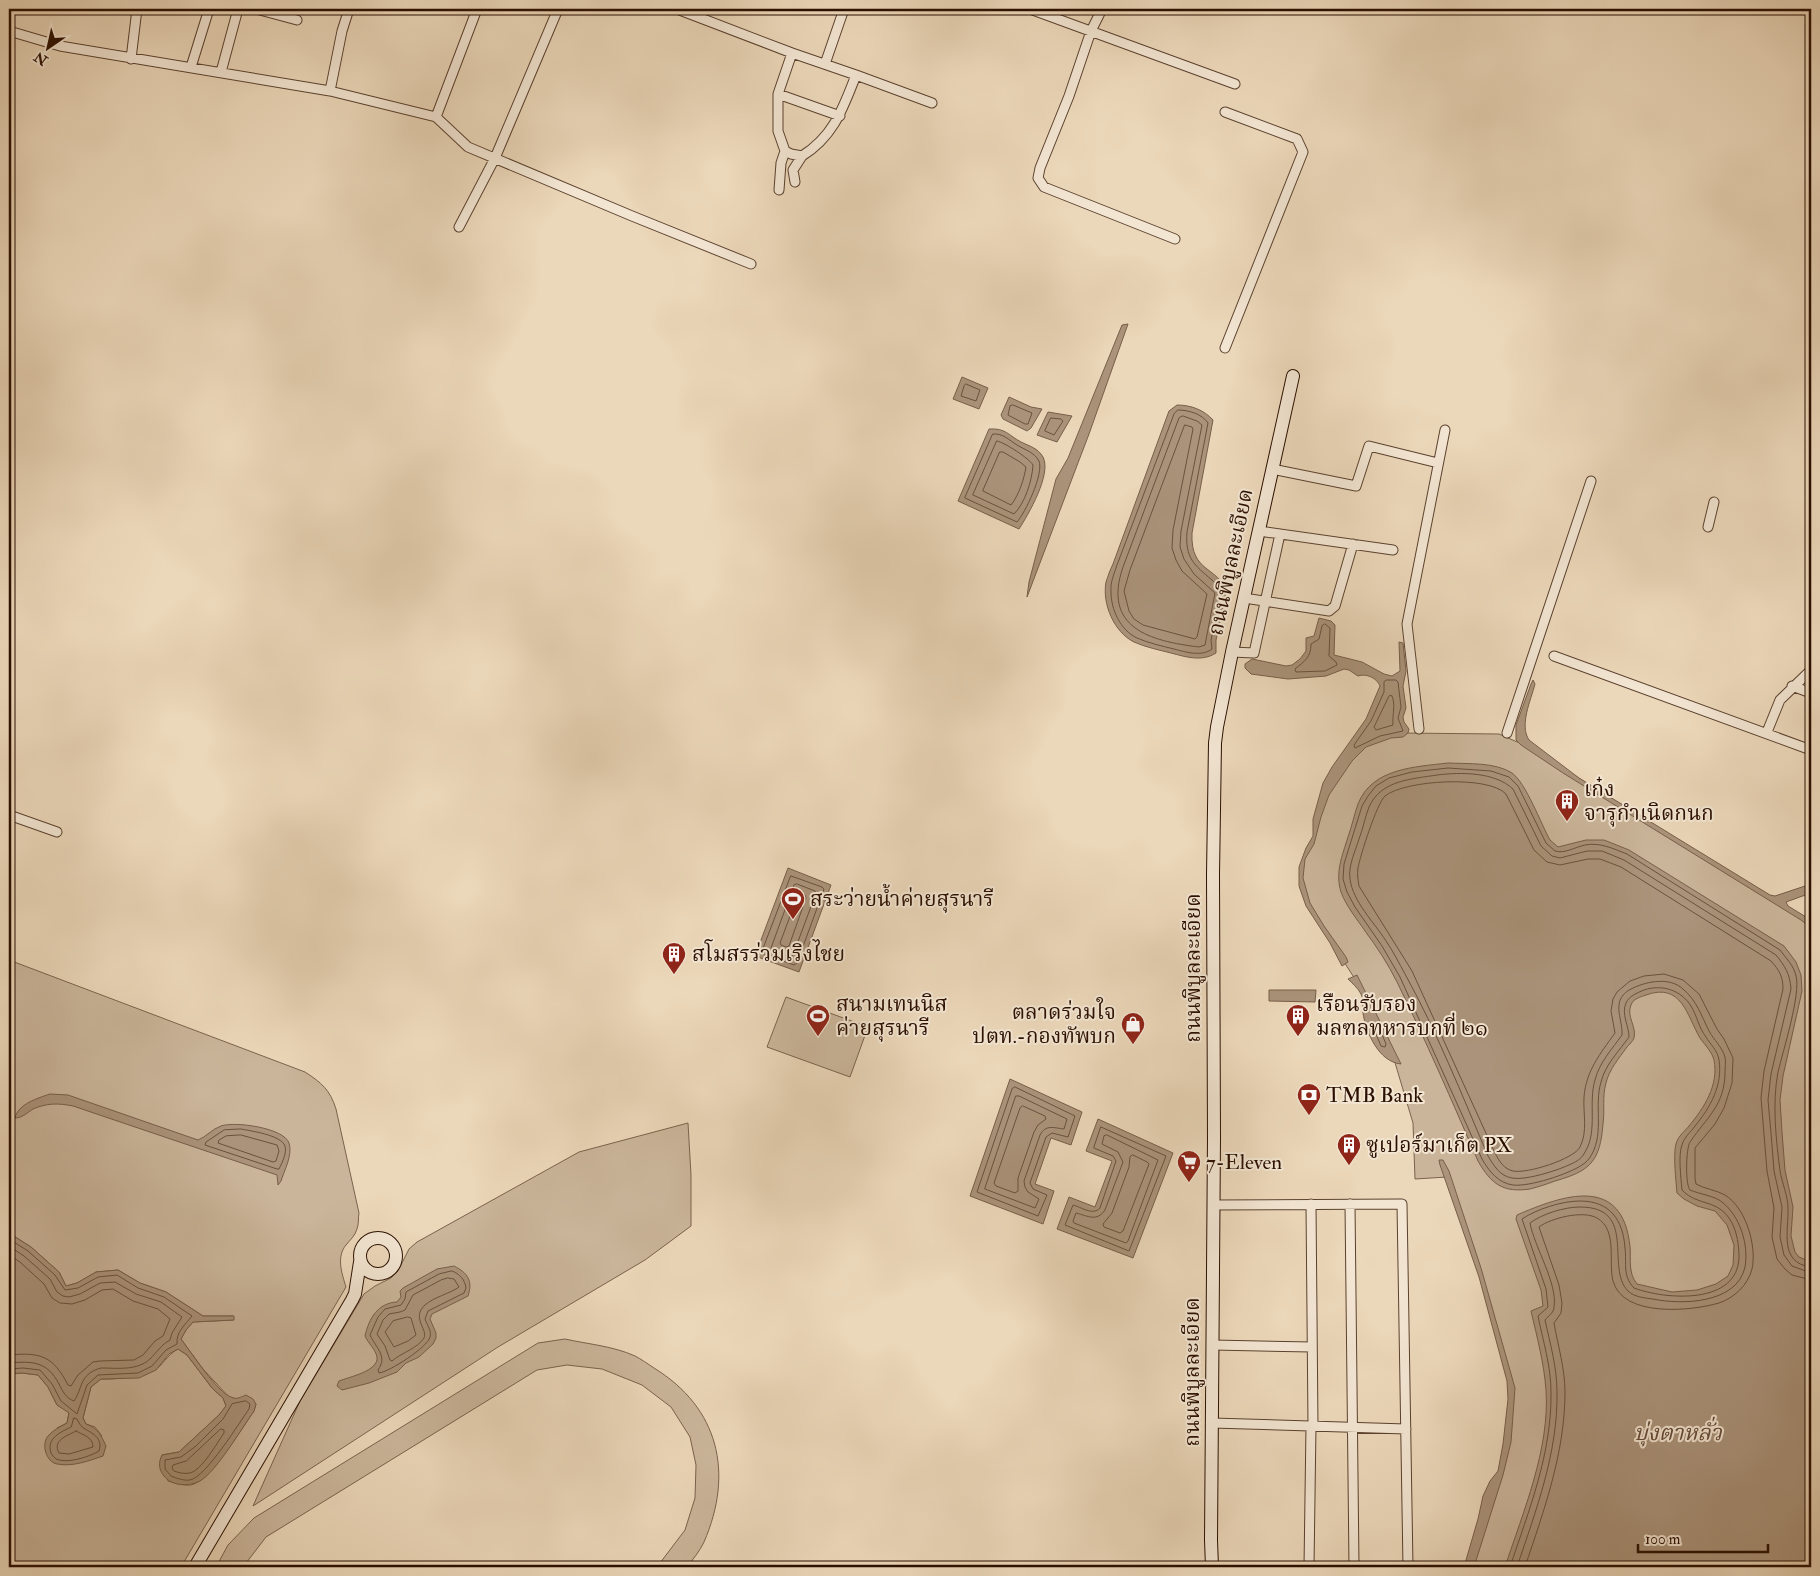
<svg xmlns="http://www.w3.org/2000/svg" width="1820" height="1576" font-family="'IM FELL Double Pica','Noto Serif Thai',serif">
  <rect width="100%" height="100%" fill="#ebd7b9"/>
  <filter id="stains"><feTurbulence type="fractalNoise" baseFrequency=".004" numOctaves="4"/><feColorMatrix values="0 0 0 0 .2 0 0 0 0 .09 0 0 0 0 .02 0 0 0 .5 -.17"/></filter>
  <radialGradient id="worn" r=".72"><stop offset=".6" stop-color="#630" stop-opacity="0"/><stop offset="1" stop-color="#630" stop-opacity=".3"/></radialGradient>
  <path fill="#cab59a" stroke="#7a624d" d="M1400,733L1499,734L1531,748L1811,924V1567H1470L1501,1471L1511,1391L1490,1306L1447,1177L1415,1179L1413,1123L1393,1056L1355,979L1315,917L1304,895L1301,872L1303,861L1315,836L1327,789L1365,743Z
    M9,960L305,1072C322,1083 330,1090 336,1109L359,1213C358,1218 359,1224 357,1229C355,1236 350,1240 346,1245C336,1257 342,1274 346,1287L181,1567H9V1374L22,1373L38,1375L48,1387L57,1405L69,1412L67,1423L57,1428L102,1436L95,1427L86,1424L83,1418L91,1387L101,1379C113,1380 144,1376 155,1370C162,1366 167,1355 178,1349L187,1355L212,1388L223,1398L226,1406L219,1415L179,1452L162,1455L168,1481C175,1483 184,1486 191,1485C210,1481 242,1428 254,1411L256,1404L229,1397L203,1369L181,1339L186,1330L193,1322L233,1320V1316H203L166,1292L140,1283L118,1270L96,1272L77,1283L66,1286L59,1272L31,1247L9,1233Z
    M786,997L868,1027L850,1077L767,1047Z
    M688,1123L691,1175V1226L645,1260L498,1347L253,1506L300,1401L364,1294L375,1286L391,1278L398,1271L409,1249L417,1242L579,1152Z
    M565,1339C587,1344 613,1346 635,1356C641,1359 648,1364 654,1368C719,1408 734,1473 704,1542C700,1551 693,1559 687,1567H657L685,1530L695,1498L696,1465L690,1437L671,1407L642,1385L602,1369L567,1365L537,1370L266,1537L243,1567H216L228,1545L254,1518L538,1343Z"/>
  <path fill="#aa937a" stroke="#775e49" d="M1128,324L1089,434L1027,597L1029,582L1056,479L1068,458L1122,325Z
    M962,377L988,388L979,409L953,399Z
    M1009,397L1031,407L1042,409L1031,428L1027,431L1003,419L1001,415Z
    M1177,405C1191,405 1204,410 1213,420L1192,533C1190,574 1220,566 1226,593L1216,640V653C1202,662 1186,657 1171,653C1159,650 1145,647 1134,642C1114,632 1102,604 1106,582C1108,576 1110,570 1113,564L1169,411Z
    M1048,412L1072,416L1057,442L1037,435Z
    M989,429C1006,428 1008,435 1021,442C1029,446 1038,448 1043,457C1052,474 1028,515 1019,529L958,501Z
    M1319,618L1331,621L1335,625L1334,655L1362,662L1384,674L1392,676L1400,671L1399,642L1403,643L1406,671L1403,686L1406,708L1403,717L1404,722L1409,729L1408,733L1403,737L1391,738L1366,747L1352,761L1329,795L1321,817L1314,844L1305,859L1303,878L1310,903L1324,926L1346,957L1348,962L1342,966L1330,943L1306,906L1299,886V867L1306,848L1313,836V819L1323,783L1332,767L1366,719L1380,686C1377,678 1366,673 1358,676L1349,670L1344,669L1326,676L1288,679L1251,674L1245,668V664L1252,659L1286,666L1292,665L1300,659L1306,651V638L1314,636Z
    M1533,680L1535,684C1531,700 1519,725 1529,740L1579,778L1770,895L1775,896L1811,884V893L1786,902L1788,906L1811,920V928L1801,920L1563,773L1521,745L1516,740V725L1531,684Z
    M1448,763C1468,764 1495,762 1512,773C1526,783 1541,824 1550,840L1558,847L1586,840H1604L1629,850L1784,946L1796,962L1801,975L1802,991L1783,1076L1780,1100L1782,1132L1785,1170L1793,1207L1791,1236L1795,1252L1799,1257L1811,1262V1567H1505C1523,1512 1550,1449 1546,1390C1544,1363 1537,1337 1531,1311L1543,1306L1541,1290L1516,1219L1517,1215C1563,1195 1623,1174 1630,1247C1631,1260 1628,1273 1637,1284L1672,1292L1697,1290L1716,1284L1728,1276L1733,1265L1734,1245L1727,1225L1715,1211L1697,1206L1684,1199L1677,1193C1676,1181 1673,1155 1676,1144C1678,1136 1685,1131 1689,1126C1704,1108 1719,1085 1714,1060C1712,1052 1705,1045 1700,1038C1687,1016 1682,982 1646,995C1640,997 1633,999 1631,1005C1626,1016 1637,1027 1634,1038C1633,1041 1629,1045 1627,1047C1619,1058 1609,1070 1606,1083C1602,1097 1605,1110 1603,1124C1600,1162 1590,1171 1555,1181C1547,1184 1538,1187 1530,1189C1503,1193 1491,1184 1478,1161C1452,1101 1426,1041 1397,982C1388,964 1377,947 1365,931C1357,919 1346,906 1341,892C1335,873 1342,856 1348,837C1352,826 1354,815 1358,804C1372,768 1415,767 1448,763Z
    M788,868L831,885L799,972L755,956Z
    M1357,975L1401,1064C1379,1062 1366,1033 1363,1013C1362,1007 1364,1000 1361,994C1358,988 1352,983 1348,979Z
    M1269,990H1316L1315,1002L1269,1001Z
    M1010,1079L1082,1112L1071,1145L1051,1138L1035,1184L1054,1191L1043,1224L970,1196Z
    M50,1094L68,1095L198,1140C206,1137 212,1129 221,1126C235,1121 284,1128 289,1143C293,1155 284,1171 281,1181L278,1185L277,1175L73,1106C58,1103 47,1103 33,1109C27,1113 22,1118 15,1118C18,1104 38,1098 50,1094Z
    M1098,1119L1173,1153L1133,1258L1057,1229L1069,1197L1095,1207L1112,1161L1086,1151Z
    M1439,1160H1443L1449,1171L1481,1268L1515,1388L1511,1442L1503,1475L1474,1567H1464L1478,1519L1483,1496L1490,1481L1498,1471L1503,1444L1508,1399L1507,1381L1479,1277L1440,1165Z
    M9,1233L31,1247L59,1272L66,1286L77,1283L96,1272L118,1270L140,1283L166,1292L203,1316H234V1320L193,1322L186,1330L181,1339C190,1351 218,1393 231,1397C236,1400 241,1397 246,1395L253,1399L256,1404L254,1411C242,1428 216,1472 200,1481C192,1485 185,1485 177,1484C171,1482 168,1481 164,1476C159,1470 158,1463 162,1455L179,1452L219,1415L226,1406L223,1398L212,1388L187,1355L178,1349L169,1354L156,1370L139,1378L101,1379L91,1387L83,1418L86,1424C98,1428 101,1435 106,1446L103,1456C88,1461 73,1467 57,1464C46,1462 41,1444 48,1436C53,1430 60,1427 67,1423L69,1413L57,1405L48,1387L38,1375L22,1373L9,1374Z
    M454,1266C468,1273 473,1281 468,1296L432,1314L430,1319L436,1333V1338L433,1344L419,1357L406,1363L397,1372L369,1383L342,1390L337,1386L339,1381C349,1377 379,1371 377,1357C376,1350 368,1343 365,1336C369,1318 378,1303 397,1302L401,1297L400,1291L403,1288L437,1269Z"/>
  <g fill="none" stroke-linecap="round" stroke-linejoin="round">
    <path stroke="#6a513d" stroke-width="1" d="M966,384L980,390L976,401L961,396L964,386Z
      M1013,405L1032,413L1028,424H1025L1008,415L1010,406Z
      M1178,410C1189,410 1202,414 1208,423L1187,532C1185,558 1194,565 1212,580C1216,584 1220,587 1221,593L1211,640L1212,649C1202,657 1185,652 1174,649C1162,646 1148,643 1137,638C1120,630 1111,609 1111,592C1110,583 1114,574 1117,565L1174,414Z
      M1183,416L1197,421L1202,425L1181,531L1180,547L1184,559L1194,574L1215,593L1205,645L1199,647C1150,641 1102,628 1123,567L1179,418Z
      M1051,418L1061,419L1063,421L1054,435L1045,431Z
      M1185,425L1192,427L1193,429L1173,530L1172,548L1176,560L1182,571L1207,594L1197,637L1195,639L1143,625L1134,619L1129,611L1124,591L1130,570Z
      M993,434C1003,433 1009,440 1017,445C1025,450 1034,452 1039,461C1044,474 1025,513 1017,522L965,498Z
      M997,441C1004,442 1030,459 1033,465C1032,481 1025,503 1014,514L973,495Z
      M1000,452H1003L1020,462L1026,467C1024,479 1019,495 1011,505L983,491Z
      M1325,624L1330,628L1329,656L1336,662L1337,665L1325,671L1296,672L1295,669C1305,661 1311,657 1311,644L1319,639L1322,626Z
      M1387,680H1396L1398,682L1401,707L1398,718L1403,731L1380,736L1355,748L1354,745L1371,721L1384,692V682Z
      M1392,696C1396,705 1392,715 1393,725L1376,730L1374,727L1389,696Z
      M791,876L822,887L824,889L797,963L794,965L764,954L762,952Z
      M797,884L815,891L816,893L793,955L790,957L772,950L771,948L794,885Z
      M801,893L805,895L806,898L789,946L786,947L781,945L780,943L798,895Z
      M1374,1024L1378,1025L1386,1044L1385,1047L1381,1046L1373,1027Z
      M1015,1087L1075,1116L1068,1137L1052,1133L1046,1137L1030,1183L1033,1189L1047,1195L1038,1216L977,1192L1012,1089Z
      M1016,1096H1019L1067,1119L1064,1129C1054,1128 1046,1124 1040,1135L1024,1181L1025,1187L1028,1192L1039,1199L1035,1208L985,1189Z
      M1023,1106L1045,1116L1046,1119L1038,1125L1034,1132L1018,1178V1191L1015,1193L996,1186L994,1183L1020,1108Z
      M1101,1127L1166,1156L1129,1251L1065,1225L1073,1205C1081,1207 1093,1216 1100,1208L1116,1161L1113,1156L1094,1148Z
      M241,1129C251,1131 281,1135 285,1146C287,1153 282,1163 279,1169H277L205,1145L206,1142L224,1130Z
      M241,1135L277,1145L279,1151L276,1161L273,1162L218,1143L219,1140L226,1136Z
      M1107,1135L1158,1160L1128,1241L1126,1243L1074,1223L1073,1221L1076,1213C1088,1216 1097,1222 1105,1210L1123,1162L1118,1152L1102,1144L1104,1136Z
      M1133,1155L1147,1162L1149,1164L1123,1231L1120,1233L1104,1227L1103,1224L1112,1213L1129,1167L1130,1157Z
      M9,1239L28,1251L55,1275L65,1290L78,1288L98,1277L117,1275L138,1288L164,1297L192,1316C185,1325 176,1332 177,1344L166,1350L152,1366L138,1373L98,1375L87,1385L77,1414L61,1401L52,1384L40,1370L23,1368L9,1369
      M9,1246L24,1256L50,1279L57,1292L63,1296L69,1297L80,1294L100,1283L115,1282L136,1294L161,1302L182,1317L172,1333L170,1340C161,1345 157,1352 150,1359C137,1371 117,1368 101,1368C79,1374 83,1388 74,1401C66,1398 63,1392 59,1384C47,1361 32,1361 9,1363
      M9,1255L20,1262L44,1284L52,1298L60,1303L72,1304L85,1300L102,1290L113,1289L133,1301L158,1309L170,1319L163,1336L155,1341L143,1355L134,1360L100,1361L93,1362L78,1375L71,1386L68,1385C53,1356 41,1352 9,1355
      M452,1271C460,1274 465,1280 466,1288L464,1293L428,1311L425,1319C427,1325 432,1331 430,1337C428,1347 389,1372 379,1373L378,1370C388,1356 376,1348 370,1335L378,1317L385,1309L401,1305L405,1299L406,1292L439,1274Z
      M448,1278L454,1279L459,1287C449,1294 434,1297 425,1305C411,1318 428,1329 424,1338C418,1348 401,1353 392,1361L390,1360L385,1346L377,1334L383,1320L389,1314L400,1312L405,1310L413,1295L441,1280Z
      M408,1317L411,1318L416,1335L408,1341L394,1347L385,1332L393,1321Z
      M246,1401L250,1404L249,1409C239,1423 206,1477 190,1480C184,1481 176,1478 171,1476L165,1469V1460L181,1457L196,1446L223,1419L232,1404Z
      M74,1418L77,1419C79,1423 81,1427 85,1429C94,1434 103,1439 99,1451C89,1457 67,1464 56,1459C54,1457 52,1455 51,1453C46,1438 61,1432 71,1427Z
      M221,1429L224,1430V1433C217,1443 202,1470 190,1473C185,1474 179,1473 174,1471L172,1468L173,1465L186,1461Z
      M76,1431C83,1435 93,1437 93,1447L69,1454L59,1453C52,1440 67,1436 76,1431Z
      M1510,1567C1529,1510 1552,1453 1551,1392C1551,1366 1543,1341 1538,1316L1548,1307L1546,1289L1522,1219C1537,1209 1562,1201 1580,1201C1610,1201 1623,1220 1625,1248C1627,1264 1622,1275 1634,1288C1666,1300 1738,1305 1739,1257C1739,1245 1737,1233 1732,1223C1719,1198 1698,1207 1682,1190C1681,1178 1678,1155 1682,1145C1684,1137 1691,1132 1695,1126C1710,1108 1723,1085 1719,1060C1718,1051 1710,1044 1706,1037C1699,1028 1697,1016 1691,1006C1681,990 1662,984 1644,990C1637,993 1629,996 1626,1003C1621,1014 1629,1026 1629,1037C1619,1051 1605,1065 1601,1082C1594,1105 1604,1132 1592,1154C1590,1158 1586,1163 1582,1165C1569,1174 1529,1187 1513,1185C1498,1183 1489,1171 1482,1159L1400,977L1382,946L1355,907L1347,892L1343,879L1344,864L1362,806L1368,796L1376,786L1389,778L1412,772L1448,768L1491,771L1509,777L1518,786L1546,843L1555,851C1565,854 1575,847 1585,845C1600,842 1614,849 1627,854L1780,950C1786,958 1794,966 1796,976C1801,994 1783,1051 1778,1072C1772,1104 1776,1139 1780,1171C1782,1183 1788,1196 1788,1208C1789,1230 1778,1263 1811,1267
      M1517,1567C1536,1510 1558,1453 1557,1392C1557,1367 1550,1343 1545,1320C1548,1316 1554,1313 1554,1307C1558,1284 1534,1246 1530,1223C1542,1214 1564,1207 1580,1207C1638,1207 1605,1268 1628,1291C1634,1297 1645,1298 1653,1299C1681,1305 1737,1304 1745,1267C1749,1245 1740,1216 1722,1202C1715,1196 1699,1194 1690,1190C1685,1184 1686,1148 1690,1142C1707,1117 1725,1105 1725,1072C1725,1067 1726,1062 1725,1057C1722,1047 1714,1040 1709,1031C1701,1015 1697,1001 1683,989C1670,977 1648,981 1633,988C1609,999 1623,1018 1622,1035C1612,1049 1599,1063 1595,1080C1588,1103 1598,1131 1585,1152C1582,1158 1578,1161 1571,1164C1559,1170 1525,1181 1512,1178C1500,1176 1494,1166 1488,1156C1462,1095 1437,1032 1405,974C1399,963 1393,951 1386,941C1374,922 1353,902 1350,879C1348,866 1355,852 1359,839C1363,829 1365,817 1369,807C1381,780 1412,779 1437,775C1461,772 1495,772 1513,789L1541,846L1552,856L1560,858L1587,851H1602L1624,860L1776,955C1785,966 1790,974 1791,989L1771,1074L1768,1100L1771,1133L1774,1171L1782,1207L1780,1237L1784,1255L1792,1266L1811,1273
      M1525,1567C1544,1510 1565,1453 1565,1392C1565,1369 1558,1346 1554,1323L1561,1313L1562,1303L1559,1285L1539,1227C1551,1218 1583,1210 1597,1218C1618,1230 1608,1262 1613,1281C1623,1318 1692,1311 1719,1303C1734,1298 1748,1285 1752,1269C1757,1246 1746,1208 1725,1195C1716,1190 1705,1189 1696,1184L1695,1178V1148L1715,1124L1724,1108L1732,1083L1733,1058L1724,1039L1717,1029L1699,994L1683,980L1664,974L1644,976L1630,981L1617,992L1613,999L1611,1011L1615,1033C1600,1054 1586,1071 1584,1097C1583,1114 1588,1131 1580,1147C1574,1159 1527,1174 1513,1171C1504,1169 1499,1161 1495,1153L1412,971L1359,886C1358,880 1357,874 1358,868C1360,856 1377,803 1385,796C1405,780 1488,775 1506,794L1534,850L1547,862L1560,865L1588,859H1600L1621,867L1771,961C1779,970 1783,976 1783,989L1764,1071L1761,1098L1767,1171L1774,1208L1772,1237L1777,1259L1785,1269L1792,1275L1811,1280"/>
    <g stroke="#5b412e" stroke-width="11">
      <path id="street" d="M256,9L297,20
        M677,9L792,53L778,94V131L785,151L791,154L802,156C834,136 843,108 856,75L792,53
        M1030,9L1235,84
        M1102,9L1091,31L1069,96L1040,168L1038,178L1044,187L1175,239
        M9,14L10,9
        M9,31L60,46L330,91L436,117L468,147L632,216L751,264
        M131,59L137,9
        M825,64L844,9
        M191,67L209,9
        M221,72L238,9
        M856,75L932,103
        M330,91L342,31L349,9
        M778,94L840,116
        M436,117L477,9
        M795,182L793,170L802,156
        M779,190L781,163L785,151
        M459,227L495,158L558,9
        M1225,348L1303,152L1297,139L1225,112
        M1272,469L1356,486L1369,446L1438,463
        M1708,527L1714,502
        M1259,531L1393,550
        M1244,598L1329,611L1335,606L1353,544
        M1232,652L1254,653L1280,534
        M1554,656L1811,750
        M1792,686L1811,693
        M1419,729L1407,624L1445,430
        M1767,732L1780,700L1811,670
        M1507,733L1591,481
        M9,815L57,832
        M1311,1204L1313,1426
        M1350,1204L1354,1567
        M1214,1205L1402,1204L1408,1567
        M1212,1345L1312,1347
        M1212,1423L1406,1429
        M1309,1567L1311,1426"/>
    </g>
    <g stroke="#2b0f00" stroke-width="14">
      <path id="secondary" d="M360 1256a18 18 0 1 1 36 0a18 18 0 1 1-36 0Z
        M195,1567L352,1300L355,1294L360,1262
        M1212,1567L1211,1540L1214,1137L1213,875L1215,743L1217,727L1232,652L1293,376"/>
    </g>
    <use href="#street" stroke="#f2e5d2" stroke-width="9"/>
    <use href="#secondary" stroke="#f2e5d2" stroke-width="12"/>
  </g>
  <defs>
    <g id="building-pin" transform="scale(1.25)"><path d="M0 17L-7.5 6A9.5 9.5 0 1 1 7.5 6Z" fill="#8f2418" stroke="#f2e5d2"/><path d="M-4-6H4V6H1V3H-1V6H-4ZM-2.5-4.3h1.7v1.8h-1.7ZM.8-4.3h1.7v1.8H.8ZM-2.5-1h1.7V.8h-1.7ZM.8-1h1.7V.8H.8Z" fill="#fff"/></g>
    <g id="stadium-pin" transform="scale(1.25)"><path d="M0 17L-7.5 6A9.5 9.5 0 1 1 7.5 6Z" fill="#8f2418" stroke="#f2e5d2"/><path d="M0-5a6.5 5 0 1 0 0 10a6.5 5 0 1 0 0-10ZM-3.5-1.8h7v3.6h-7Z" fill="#fff"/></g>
    <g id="shop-pin" transform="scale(1.25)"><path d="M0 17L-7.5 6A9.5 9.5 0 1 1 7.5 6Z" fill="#8f2418" stroke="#f2e5d2"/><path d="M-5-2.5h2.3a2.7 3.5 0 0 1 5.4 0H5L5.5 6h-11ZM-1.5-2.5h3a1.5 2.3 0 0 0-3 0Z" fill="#fff"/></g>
    <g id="bank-pin" transform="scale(1.25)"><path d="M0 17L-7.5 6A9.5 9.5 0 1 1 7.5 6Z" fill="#8f2418" stroke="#f2e5d2"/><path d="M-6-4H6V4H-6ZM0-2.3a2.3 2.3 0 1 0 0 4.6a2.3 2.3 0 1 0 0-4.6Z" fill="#fff"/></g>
    <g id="supermarket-pin" transform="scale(1.25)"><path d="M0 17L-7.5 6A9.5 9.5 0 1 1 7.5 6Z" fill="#8f2418" stroke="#f2e5d2"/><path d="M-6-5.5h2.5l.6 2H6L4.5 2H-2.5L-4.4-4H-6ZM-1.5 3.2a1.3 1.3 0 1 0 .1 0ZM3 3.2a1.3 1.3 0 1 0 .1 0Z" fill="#fff"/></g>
  </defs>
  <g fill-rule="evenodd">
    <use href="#building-pin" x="1567" y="801"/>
    <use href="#stadium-pin" x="793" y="899"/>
    <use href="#building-pin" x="674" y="954"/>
    <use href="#stadium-pin" x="818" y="1016"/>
    <use href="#building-pin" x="1298" y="1016"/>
    <use href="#shop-pin" x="1133" y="1024"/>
    <use href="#bank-pin" x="1309" y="1095"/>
    <use href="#building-pin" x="1349" y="1145"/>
    <use href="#supermarket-pin" x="1189" y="1162"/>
  </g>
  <g text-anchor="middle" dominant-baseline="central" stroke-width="4" stroke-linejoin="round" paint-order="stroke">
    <g font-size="21" fill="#2b0f00" stroke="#f2e5d2">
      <text transform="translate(1231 562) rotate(-78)">ถนนพิบูลละเอียด</text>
      <text transform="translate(1193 968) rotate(-90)">ถนนพิบูลละเอียด</text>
      <text transform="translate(1192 1372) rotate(-90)">ถนนพิบูลละเอียด</text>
    </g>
    <g font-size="21" fill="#2b0f00" stroke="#f2e5d2" text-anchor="start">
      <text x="1584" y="789">เก๋ง<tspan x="1584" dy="24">จารุกำเนิดกนก</tspan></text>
      <text x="810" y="899">สระว่ายนํ้าค่ายสุรนารี</text>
      <text x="692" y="954">สโมสรร่วมเริงไชย</text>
      <text x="836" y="1004">สนามเทนนิส<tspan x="836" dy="24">ค่ายสุรนารี</tspan></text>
      <text x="1316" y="1004">เรือนรับรอง<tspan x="1316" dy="24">มลฑลทหารบกที่ ๒๑</tspan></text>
      <text x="1116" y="1012" text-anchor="end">ตลาดร่วมใจ<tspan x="1116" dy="24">ปตท.-กองทัพบก</tspan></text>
      <text x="1326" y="1095">TMB Bank</text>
      <text x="1366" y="1145">ซูเปอร์มาเก็ต PX</text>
      <text x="1206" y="1162">7-Eleven</text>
    </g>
    <g font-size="22" font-style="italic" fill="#644a37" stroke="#f2e5d2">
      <text x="1678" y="1433">บุ่งตาหลั่ว</text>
    </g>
  </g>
  <rect width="1820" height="1576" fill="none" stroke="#ebd7b9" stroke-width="30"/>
  <rect x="10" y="10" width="1800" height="1556" fill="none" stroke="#2b0f00" stroke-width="2.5"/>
  <rect x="15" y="15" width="1790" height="1546" fill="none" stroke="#2b0f00"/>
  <g transform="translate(48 48) rotate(214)" stroke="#f2e5d2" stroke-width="4" paint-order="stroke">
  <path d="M0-4L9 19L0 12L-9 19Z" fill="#2b0f00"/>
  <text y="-8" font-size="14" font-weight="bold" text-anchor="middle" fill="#2b0f00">N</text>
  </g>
  <path d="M1638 1544v8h130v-8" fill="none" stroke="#2b0f00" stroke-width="2.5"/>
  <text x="1645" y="1544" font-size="15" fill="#2b0f00" stroke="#f2e5d2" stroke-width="4" paint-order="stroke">100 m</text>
  <rect width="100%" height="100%" filter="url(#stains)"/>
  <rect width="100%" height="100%" fill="url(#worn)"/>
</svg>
